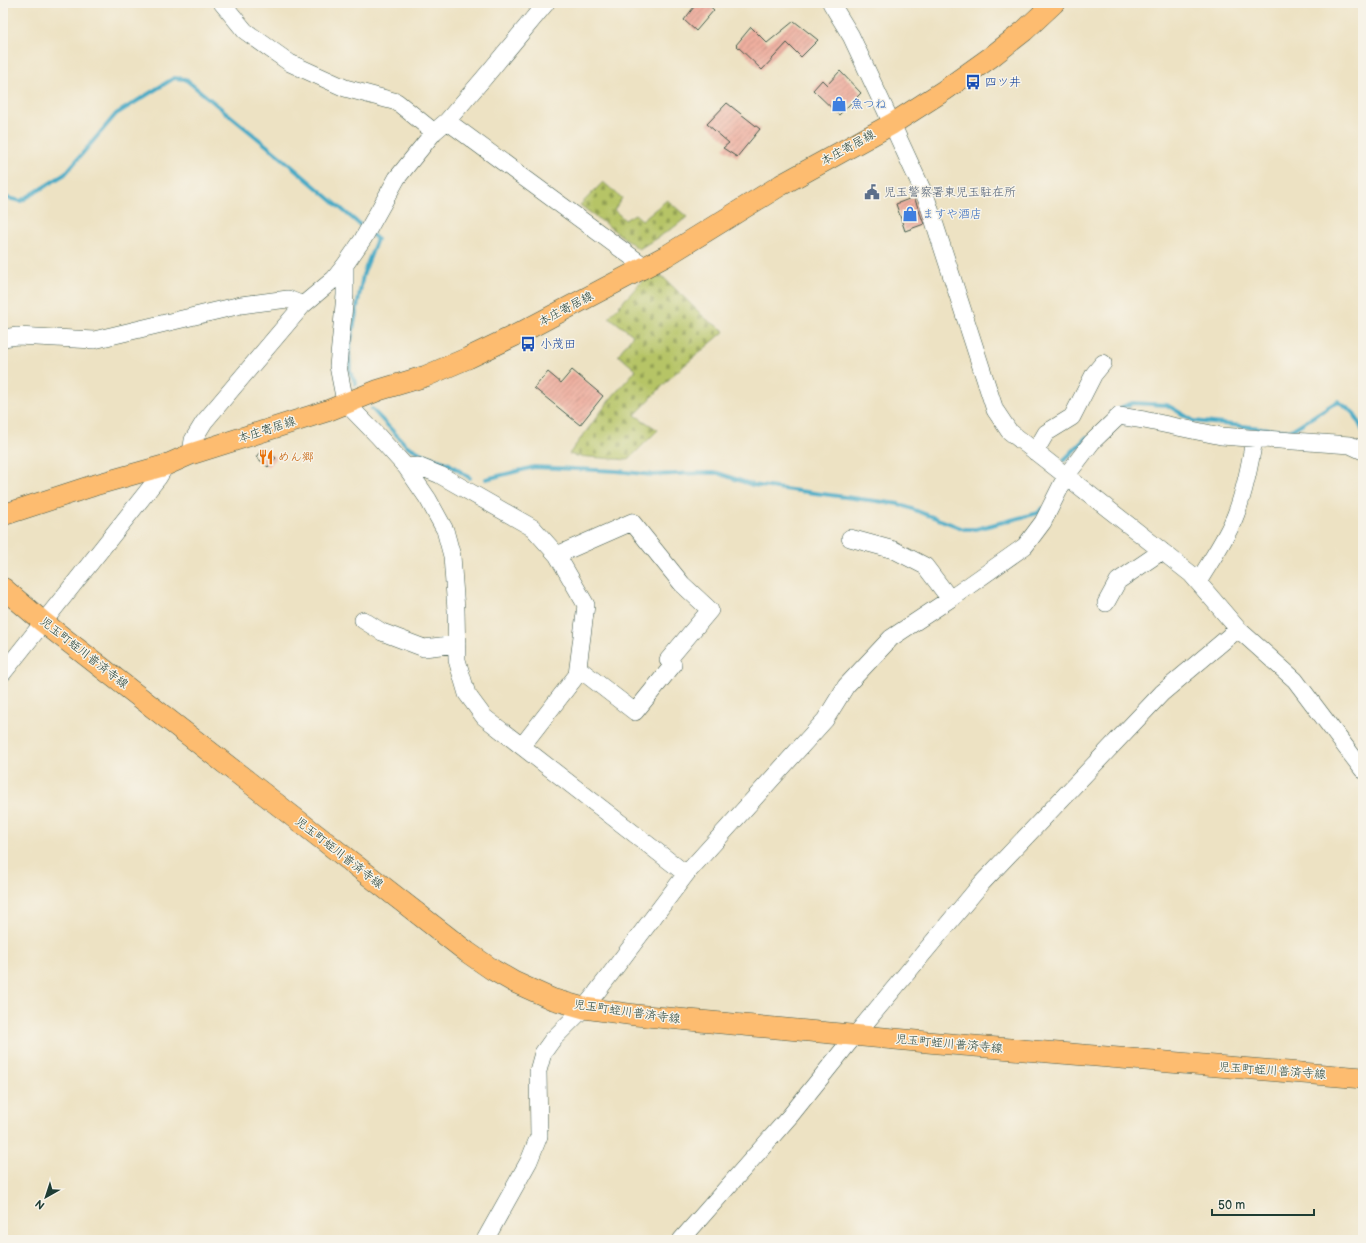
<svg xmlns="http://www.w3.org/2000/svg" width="1366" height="1243" font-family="'Balsamiq Sans','Klee One',sans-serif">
  <defs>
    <pattern id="cemetery-stones" width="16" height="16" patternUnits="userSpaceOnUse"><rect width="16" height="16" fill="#b6c466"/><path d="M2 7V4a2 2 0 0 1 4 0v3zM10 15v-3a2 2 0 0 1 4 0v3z" fill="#93a055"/></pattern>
    <pattern id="building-hatch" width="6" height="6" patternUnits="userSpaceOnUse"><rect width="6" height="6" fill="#eeae9f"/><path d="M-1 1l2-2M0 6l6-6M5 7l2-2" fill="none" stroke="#c08f82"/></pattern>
  </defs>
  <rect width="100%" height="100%" fill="#f7f3e8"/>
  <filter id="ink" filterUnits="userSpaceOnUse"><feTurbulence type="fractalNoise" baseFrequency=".025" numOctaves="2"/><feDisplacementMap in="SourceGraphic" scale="8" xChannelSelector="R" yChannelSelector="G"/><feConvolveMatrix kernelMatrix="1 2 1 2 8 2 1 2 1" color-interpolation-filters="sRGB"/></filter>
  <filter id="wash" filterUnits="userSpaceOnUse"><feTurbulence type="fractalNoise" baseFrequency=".012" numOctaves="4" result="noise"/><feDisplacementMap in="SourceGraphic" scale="16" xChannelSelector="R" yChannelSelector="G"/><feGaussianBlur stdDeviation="0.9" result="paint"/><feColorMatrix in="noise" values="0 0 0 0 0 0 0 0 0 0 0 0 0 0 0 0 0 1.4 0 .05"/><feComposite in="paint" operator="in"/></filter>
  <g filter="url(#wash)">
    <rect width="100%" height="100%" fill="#ede2c3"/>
    <path fill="url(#cemetery-stones)" stroke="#6a804d" d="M603,182L622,198L614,210L625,220L635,214L642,220L667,200L687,217L673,228L639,249L580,205Z
      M658,272L706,319L725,331L673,375L635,415L658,430L628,460L576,456L569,454L612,397L636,370L618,355L633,335L609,317L642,281Z"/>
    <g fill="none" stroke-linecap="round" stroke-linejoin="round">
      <path stroke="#47aac6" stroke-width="4" d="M3,197L21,201L65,174L116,114L174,78L185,79L283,159L365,229
        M356,384L350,372L349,351L363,275L377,239L370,233
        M372,409L406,445L422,454L449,464L470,478
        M1118,410L1122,407L1133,403L1167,405L1194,421L1290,431L1338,401L1354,413L1363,431
        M1064,460L1087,437
        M486,479L534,467L617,471L653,475L700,473H718L753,485L899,504L964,529H976L1038,513L1042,508"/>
    </g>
    <g id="blocks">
      <path fill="url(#building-hatch)" d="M697,3H706L714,10L696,31L684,20Z
        M794,21L818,40L801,57L787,43L762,70L736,45L751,27L767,43Z
        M840,71L861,93L839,115L813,90L822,80L827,85Z
        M727,103L760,129L737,157L723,148L729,143L707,124Z
        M914,197L924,224L905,231L896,204Z
        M572,370L603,396L580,425L534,388L548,372L561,383Z
        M263,448L276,458L268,467L256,457Z"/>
    </g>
  </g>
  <g filter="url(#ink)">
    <use href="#blocks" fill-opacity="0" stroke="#3e5649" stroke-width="1"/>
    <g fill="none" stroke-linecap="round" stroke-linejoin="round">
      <g stroke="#3e5649" stroke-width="18">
        <path id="minor" d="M222,3L245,31L290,63L345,88L397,102L434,132
          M831,3L851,36L892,124L927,200L995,410L1009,431L1191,574L1238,629L1295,680L1363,770
          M447,121L644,266
          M345,265V295L338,366L345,402L378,436L406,467L428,499L445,530L452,556L456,610L457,660L467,694L484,717L686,874
          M3,338L17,336L94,340L241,305L288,299L303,305
          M1035,452L1046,433L1072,417L1094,374L1103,363
          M191,454L193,440L204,422L303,305L334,279L345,265L363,239L397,178L434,132L447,121L484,78L546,3
          M406,467L418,466L440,475L533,528L557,555L586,605L577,675L522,746
          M850,538L894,550L925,566L950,599
          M557,555L632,522L682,584L710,610L668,660L673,665L635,712L578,668
          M1198,582C1211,560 1227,538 1236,514C1245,490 1250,465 1254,439
          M1106,603L1118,581L1162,551
          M363,620L382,632L424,648L457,644
          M3,673L158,478L166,465
          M485,1240L529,1161L539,1136L538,1071L543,1053L553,1039L584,1008L596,993L686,874L825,720L846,686L891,638L950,599L1025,546L1043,522L1066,476L1092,442L1119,416L1144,420L1221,436L1350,445L1363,451
          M681,1240L790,1116L847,1045L982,883L1162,693L1238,629"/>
      </g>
      <g stroke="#3e5649" stroke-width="22">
        <path id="major" d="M3,515L95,485L166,465L191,454L327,411L379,390L426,376L468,358L518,334L666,256L781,185L892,124L945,90L991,57L1024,31L1054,3
          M3,588L43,622L467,952L493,970L514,982L552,999L584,1008L635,1015L938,1043L1363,1078"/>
      </g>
      <use href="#minor" stroke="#fff" stroke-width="17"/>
      <use href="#major" stroke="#fdbc6f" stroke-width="21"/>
    </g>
  </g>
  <defs>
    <g id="bus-bare" transform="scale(1.2)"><path d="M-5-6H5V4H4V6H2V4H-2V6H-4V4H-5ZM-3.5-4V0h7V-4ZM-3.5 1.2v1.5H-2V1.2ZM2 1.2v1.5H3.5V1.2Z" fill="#1a4fb4" stroke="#f7f3e8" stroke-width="2.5" paint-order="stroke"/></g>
    <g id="shop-bare" transform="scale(1.2)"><path d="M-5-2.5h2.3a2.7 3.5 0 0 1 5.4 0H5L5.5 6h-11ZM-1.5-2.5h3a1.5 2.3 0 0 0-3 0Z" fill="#3f7fe0" stroke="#f7f3e8" stroke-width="2.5" paint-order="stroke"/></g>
    <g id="civic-bare" transform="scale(1.2)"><path d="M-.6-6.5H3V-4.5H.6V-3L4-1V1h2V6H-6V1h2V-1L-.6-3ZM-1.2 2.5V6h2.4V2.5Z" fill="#5c6f8a" stroke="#f7f3e8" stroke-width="2.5" paint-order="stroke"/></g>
    <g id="restaurant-bare" transform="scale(1.2)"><path d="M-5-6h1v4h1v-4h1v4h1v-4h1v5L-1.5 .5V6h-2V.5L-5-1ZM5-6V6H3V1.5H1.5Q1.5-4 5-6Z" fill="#e8710a" stroke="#f7f3e8" stroke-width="2.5" paint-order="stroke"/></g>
  </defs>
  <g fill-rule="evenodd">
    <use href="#bus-bare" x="973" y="82"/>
    <use href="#shop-bare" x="839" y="104"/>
    <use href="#civic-bare" x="872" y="192"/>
    <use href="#shop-bare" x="910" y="214"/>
    <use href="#bus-bare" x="528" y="344"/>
    <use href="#restaurant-bare" x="266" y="457"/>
  </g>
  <g text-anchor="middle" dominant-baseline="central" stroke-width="3" stroke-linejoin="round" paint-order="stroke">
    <g font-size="12" fill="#164399" stroke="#f7f3e8" text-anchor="start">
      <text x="985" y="82">四ツ井</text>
      <text x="540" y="344">小茂田</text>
    </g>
    <g font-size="12" fill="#366cbe" stroke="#f7f3e8" text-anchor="start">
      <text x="851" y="104">魚つね</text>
      <text x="922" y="214">ますや酒店</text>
    </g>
    <g font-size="12" fill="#1f3d34" stroke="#f7f3e8">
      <text transform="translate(848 148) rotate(-29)">本庄寄居線</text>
      <text transform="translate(566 309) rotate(-28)">本庄寄居線</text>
      <text transform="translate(267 430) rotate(-18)">本庄寄居線</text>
      <text transform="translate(84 653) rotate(38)">児玉町蛭川普済寺線</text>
      <text transform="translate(339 853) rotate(38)">児玉町蛭川普済寺線</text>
      <text transform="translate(627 1012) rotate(8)">児玉町蛭川普済寺線</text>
      <text transform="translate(949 1044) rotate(5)">児玉町蛭川普済寺線</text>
      <text transform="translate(1272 1071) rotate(4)">児玉町蛭川普済寺線</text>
    </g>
    <g font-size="12" fill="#4e5e75" stroke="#f7f3e8" text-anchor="start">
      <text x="884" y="192">児玉警察署東児玉駐在所</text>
    </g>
    <g font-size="12" fill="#c56008" stroke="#f7f3e8" text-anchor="start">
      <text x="278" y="457">めん郷</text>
    </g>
  </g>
  <rect width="1366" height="1243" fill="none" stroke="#f7f3e8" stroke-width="16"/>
  <g transform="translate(46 1197) rotate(219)" stroke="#f7f3e8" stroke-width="3" paint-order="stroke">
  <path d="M0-3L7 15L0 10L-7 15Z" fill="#1f3d34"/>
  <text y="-6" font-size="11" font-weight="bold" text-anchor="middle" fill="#1f3d34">N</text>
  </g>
  <path d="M1212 1209v6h102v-6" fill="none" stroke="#1f3d34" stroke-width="2"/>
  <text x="1218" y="1209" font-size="12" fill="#1f3d34" stroke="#f7f3e8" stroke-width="3" paint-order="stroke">50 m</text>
</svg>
